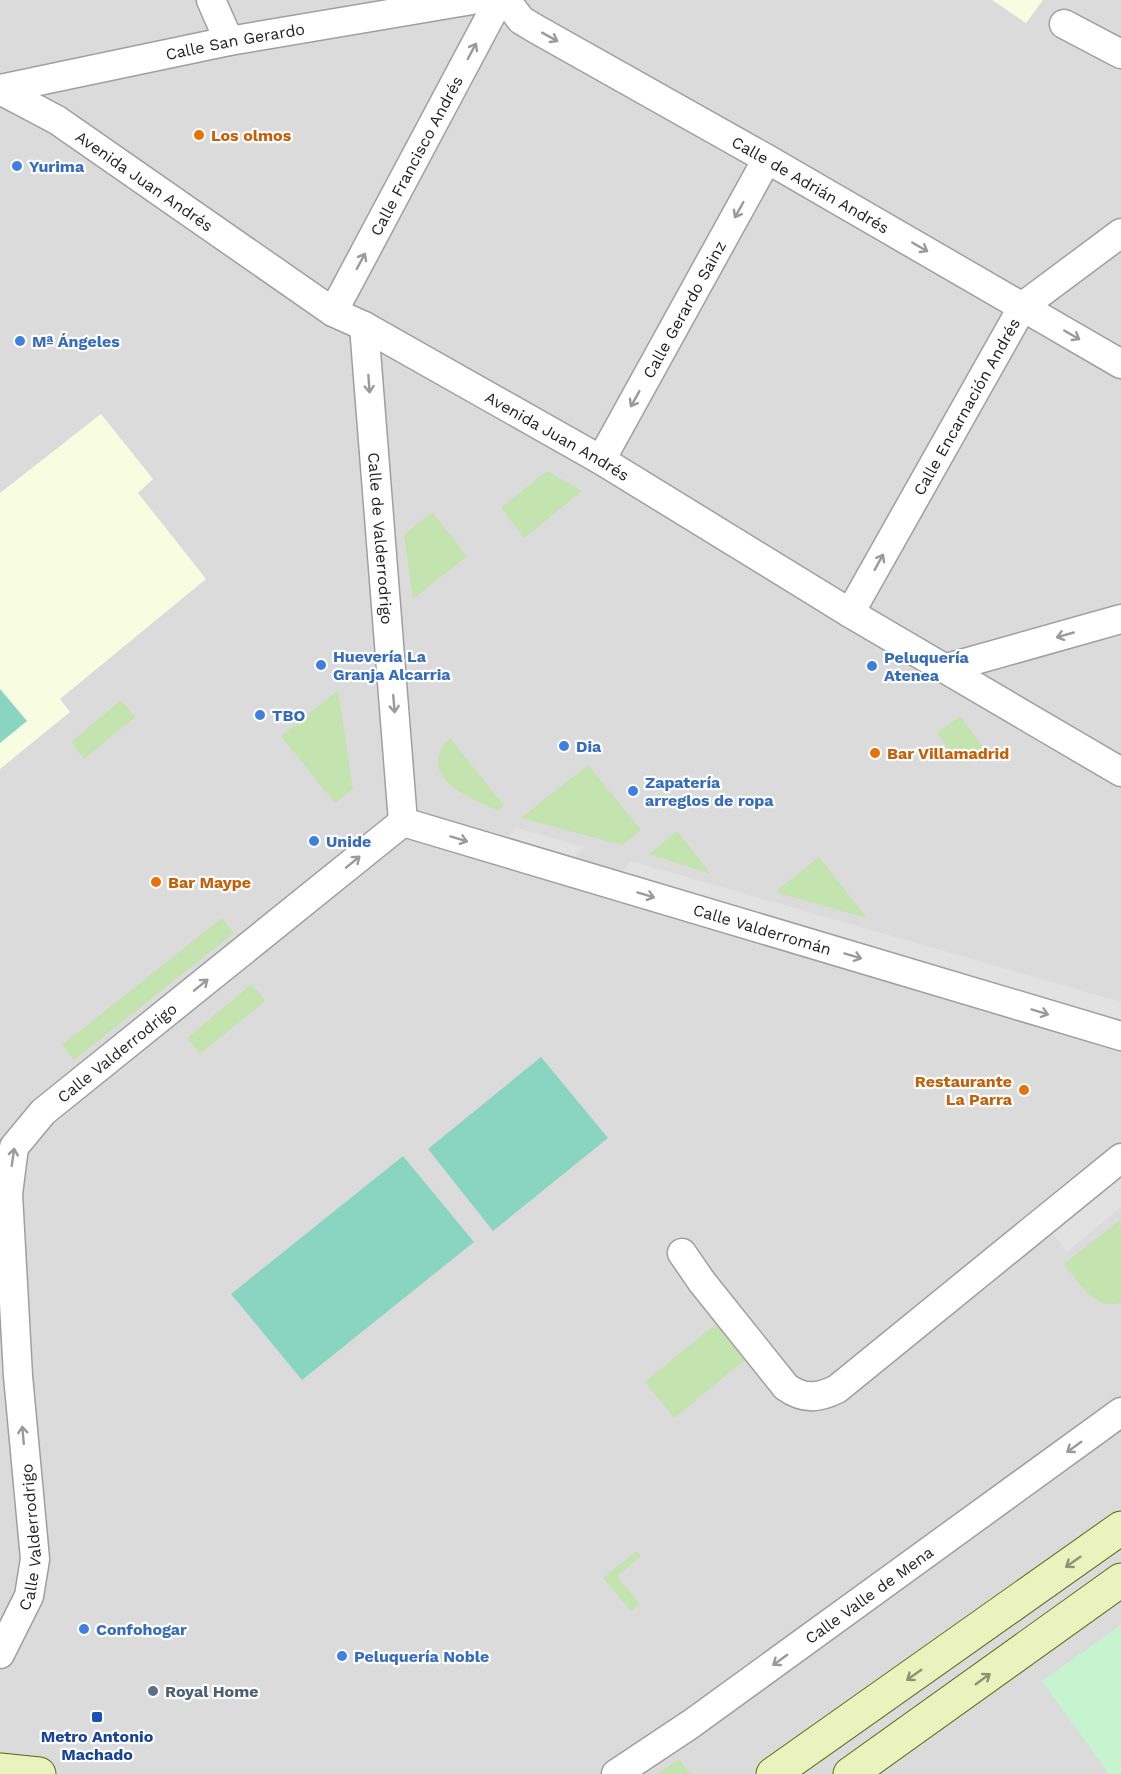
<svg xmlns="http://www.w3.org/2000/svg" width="1121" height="1774" font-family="'Work Sans',sans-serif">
  <rect width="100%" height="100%" fill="#eeece5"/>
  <path fill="#dcdbdb" d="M0,0H1121V1774H0Z"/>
  <path fill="#f8fce0" d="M992,0H1043L1026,23Z
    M101,414L153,479L138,493L206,579L60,699L70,712L0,769V493Z"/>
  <path fill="#c3e3af" d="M547,471L582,491L524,538L501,508Z
    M432,512L467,556L413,599L404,535Z
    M338,690L353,789L335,803L281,736Z
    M121,700L135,717L84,759L71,742Z
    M960,716L983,747L960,764L937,733Z
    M450,738L504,806L498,810C468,799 414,775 450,738Z
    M588,765L641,830L622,845L521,818Z
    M677,831L711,874L649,854Z
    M819,857L867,918L775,892Z
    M222,918L234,933L74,1060L62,1045Z
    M252,984L265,1001L200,1054L187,1038Z
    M1121,1219V1302C1096,1313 1077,1280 1064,1264Z
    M716,1324L745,1360L674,1418L645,1382Z
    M637,1551L641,1556L617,1576L640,1604L631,1611L603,1578Z
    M679,1759L690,1774H657Z"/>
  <path fill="#c5f4ce" d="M1121,1625V1774H1109L1042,1681Z"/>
  <path fill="#8ad5c1" d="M0,689L27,721L0,743Z
    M541,1057L608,1138L493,1231L428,1149Z
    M403,1156L474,1242L302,1380L231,1294Z"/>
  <path fill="#e2e2e2" d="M516,828L584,847L569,863L501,844Z
    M631,861L1121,1002V1025L616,879Z
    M1121,1178V1207L1067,1252L1053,1234Z"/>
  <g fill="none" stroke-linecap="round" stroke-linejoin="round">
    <g stroke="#9f9f9f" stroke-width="31">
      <g id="street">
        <path d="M211,0L229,41"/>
        <path id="s1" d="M506,0L521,20L536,29L767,159L1121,364"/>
        <path d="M1064,24L1121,54"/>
        <path id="s2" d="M0,89L229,41L472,0"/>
        <path id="s3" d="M0,90L57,120L333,312L364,326L601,460L850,613L1121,772"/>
        <path id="s4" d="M333,312L499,0"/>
        <path id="s5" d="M364,326L403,822"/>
        <path id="s6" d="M601,460L767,159"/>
        <path id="s7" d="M850,613L1023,306L1121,233"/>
        <path d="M947,668L1121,619"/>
        <path id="s8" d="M403,822L1121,1036"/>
        <path d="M682,1253L702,1282L786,1387C804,1400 819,1398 837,1389L1121,1158"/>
        <path id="s9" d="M0,1654L29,1596L35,1559L18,1376L8,1194L14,1147L43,1112L403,822"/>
        <path id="s10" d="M616,1774L691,1724L1121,1412"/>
      </g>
    </g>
    <g stroke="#566a0f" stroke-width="35">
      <path id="secondary" d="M0,1770L39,1774
        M773,1774L1121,1528
        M850,1774L1121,1580"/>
    </g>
    <use href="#street" stroke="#fff" stroke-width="28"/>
    <use href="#secondary" stroke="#eaf3bd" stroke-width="33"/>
  </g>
  <defs><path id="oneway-shaft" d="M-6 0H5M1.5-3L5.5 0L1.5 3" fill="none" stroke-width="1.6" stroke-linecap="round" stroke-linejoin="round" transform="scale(1.5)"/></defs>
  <g stroke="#9a9a9a">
    <use href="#oneway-shaft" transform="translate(550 37) rotate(29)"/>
    <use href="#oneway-shaft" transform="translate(472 51) rotate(-62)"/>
    <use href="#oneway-shaft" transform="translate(739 210) rotate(119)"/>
    <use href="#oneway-shaft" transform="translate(920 247) rotate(30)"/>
    <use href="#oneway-shaft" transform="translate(361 261) rotate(-62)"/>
    <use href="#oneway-shaft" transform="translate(1072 335) rotate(30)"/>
    <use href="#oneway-shaft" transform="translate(369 384) rotate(86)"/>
    <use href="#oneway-shaft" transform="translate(635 399) rotate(119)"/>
    <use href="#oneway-shaft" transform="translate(879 562) rotate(-61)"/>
    <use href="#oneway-shaft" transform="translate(1065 635) rotate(164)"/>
    <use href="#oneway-shaft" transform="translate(394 704) rotate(85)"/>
    <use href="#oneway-shaft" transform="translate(459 839) rotate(17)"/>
    <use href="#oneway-shaft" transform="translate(353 862) rotate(-39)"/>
    <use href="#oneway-shaft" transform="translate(646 895) rotate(17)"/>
    <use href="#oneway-shaft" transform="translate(853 956) rotate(17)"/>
    <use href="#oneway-shaft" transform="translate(201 985) rotate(-39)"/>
    <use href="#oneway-shaft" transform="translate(1040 1012) rotate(17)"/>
    <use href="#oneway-shaft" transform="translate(13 1157) rotate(-82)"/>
    <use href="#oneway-shaft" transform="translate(23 1435) rotate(-95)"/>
    <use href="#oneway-shaft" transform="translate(1074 1447) rotate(144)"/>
    <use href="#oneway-shaft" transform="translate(780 1660) rotate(144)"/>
  </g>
  <g stroke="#8e9375">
    <use href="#oneway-shaft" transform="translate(1073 1562) rotate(145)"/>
    <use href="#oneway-shaft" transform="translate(914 1675) rotate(145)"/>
    <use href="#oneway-shaft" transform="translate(983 1679) rotate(-36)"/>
  </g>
  <g fill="#e8710a" stroke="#fff" stroke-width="2">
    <circle cx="199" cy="135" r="6"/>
    <circle cx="875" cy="753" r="6"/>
    <circle cx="156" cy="882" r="6"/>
    <circle cx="1024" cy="1090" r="6"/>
  </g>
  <g fill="#3f7fe0" stroke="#fff" stroke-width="2">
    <circle cx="17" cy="166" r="6"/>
    <circle cx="20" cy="341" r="6"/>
    <circle cx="321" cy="665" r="6"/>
    <circle cx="872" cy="666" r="6"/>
    <circle cx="260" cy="715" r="6"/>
    <circle cx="564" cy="746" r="6"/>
    <circle cx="633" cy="791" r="6"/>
    <circle cx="314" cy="841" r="6"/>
    <circle cx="84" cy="1629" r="6"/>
    <circle cx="342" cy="1656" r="6"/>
  </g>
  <circle fill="#5c6f8a" stroke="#fff" stroke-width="2" cx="153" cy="1691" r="6"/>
  <rect fill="#1a4fb4" stroke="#fff" stroke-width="2" x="91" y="1711" width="12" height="12" rx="3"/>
  <g text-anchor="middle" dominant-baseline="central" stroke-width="4.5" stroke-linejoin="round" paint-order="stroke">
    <g font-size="16" fill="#1e1e1e" stroke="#fff">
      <text stroke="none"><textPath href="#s2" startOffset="240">Calle San Gerardo</textPath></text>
      <text stroke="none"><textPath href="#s4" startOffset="177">Calle Francisco Andrés</textPath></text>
      <text stroke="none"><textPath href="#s3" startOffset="171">Avenida Juan Andrés</textPath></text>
      <text stroke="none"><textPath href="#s1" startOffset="358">Calle de Adrián Andrés</textPath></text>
      <text stroke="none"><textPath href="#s6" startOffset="172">Calle Gerardo Sainz</textPath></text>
      <text stroke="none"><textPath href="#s7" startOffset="237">Calle Encarnación Andrés</textPath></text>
      <text stroke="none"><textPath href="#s3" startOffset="657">Avenida Juan Andrés</textPath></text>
      <text stroke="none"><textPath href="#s5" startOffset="213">Calle de Valderrodrigo</textPath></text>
      <text stroke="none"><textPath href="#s8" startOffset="375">Calle Valderromán</textPath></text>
      <text stroke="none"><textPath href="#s9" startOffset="656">Calle Valderrodrigo</textPath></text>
      <text stroke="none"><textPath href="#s9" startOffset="124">Calle Valderrodrigo</textPath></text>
      <text stroke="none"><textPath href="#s10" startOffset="310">Calle Valle de Mena</textPath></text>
    </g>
    <g font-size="16" font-weight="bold" fill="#c56008" stroke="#fff" text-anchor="start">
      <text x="211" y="135">Los olmos</text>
      <text x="887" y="753">Bar Villamadrid</text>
      <text x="168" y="882">Bar Maype</text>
      <text x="1012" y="1081" text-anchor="end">Restaurante<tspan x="1012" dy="18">La Parra</tspan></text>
    </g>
    <g font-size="16" font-weight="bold" fill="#366cbe" stroke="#fff" text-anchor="start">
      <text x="29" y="166">Yurima</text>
      <text x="32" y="341">Mª Ángeles</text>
      <text x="333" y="656">Huevería La<tspan x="333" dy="18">Granja Alcarria</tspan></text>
      <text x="884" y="657">Peluquería<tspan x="884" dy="18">Atenea</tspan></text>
      <text x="272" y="715">TBO</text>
      <text x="576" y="746">Dia</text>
      <text x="645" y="782">Zapatería<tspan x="645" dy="18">arreglos de ropa</tspan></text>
      <text x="326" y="841">Unide</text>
      <text x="96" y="1629">Confohogar</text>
      <text x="354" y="1656">Peluquería Noble</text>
    </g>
    <g font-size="16" font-weight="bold" fill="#4e5e75" stroke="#fff" text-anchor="start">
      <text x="165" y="1691">Royal Home</text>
    </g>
    <g font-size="16" font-weight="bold" fill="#164399" stroke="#fff">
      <text x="97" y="1736">Metro Antonio<tspan x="97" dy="18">Machado</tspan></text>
    </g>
  </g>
</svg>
